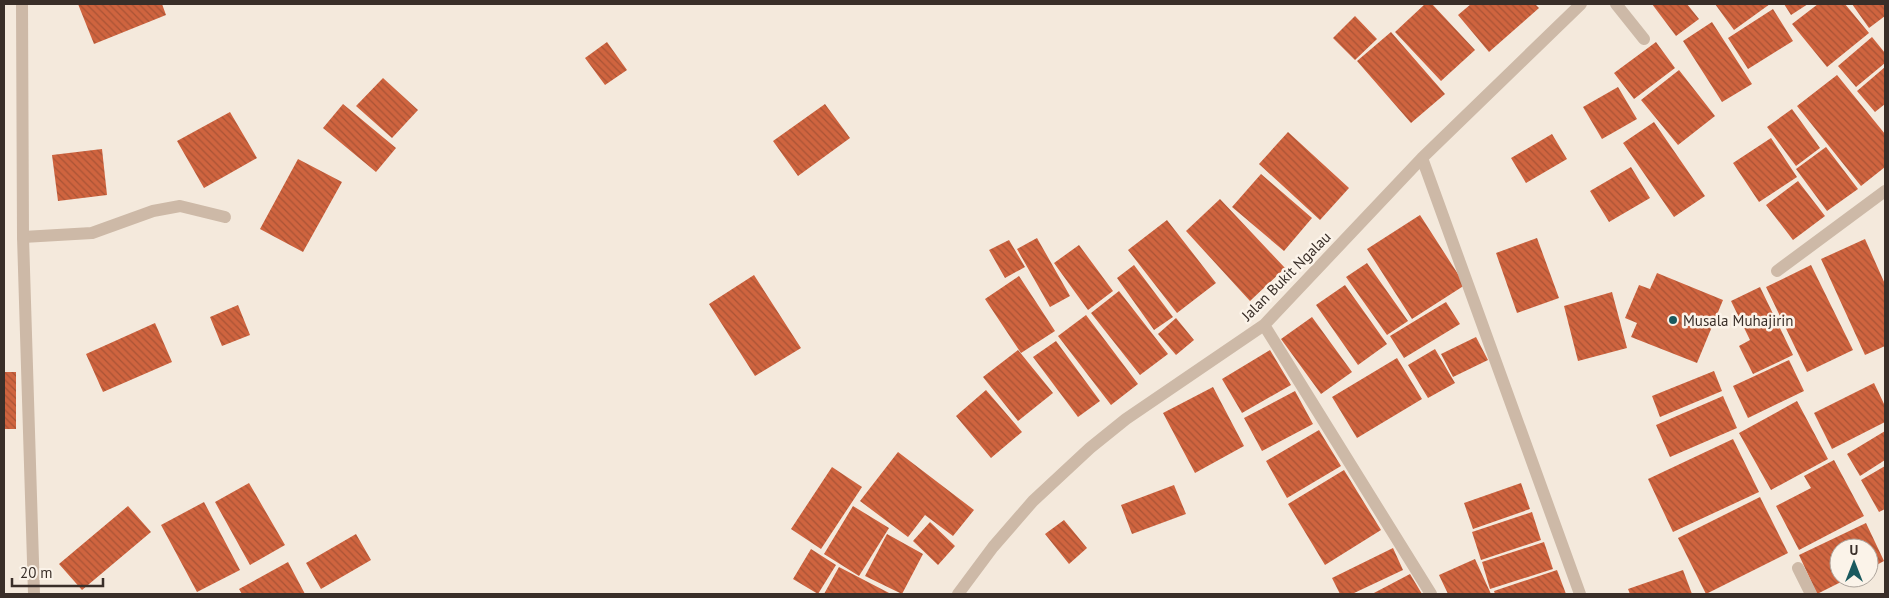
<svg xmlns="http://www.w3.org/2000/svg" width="1889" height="598" font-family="'PT Sans',sans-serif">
  <defs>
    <pattern id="building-back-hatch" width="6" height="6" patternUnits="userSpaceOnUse" patternTransform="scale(1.25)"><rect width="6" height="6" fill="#cf643f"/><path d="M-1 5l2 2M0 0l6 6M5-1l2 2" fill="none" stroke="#a95335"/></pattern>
  </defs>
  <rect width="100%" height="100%" fill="#f4e9dc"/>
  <path fill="url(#building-back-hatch)" d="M78,4H162L166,15L94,44Z
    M1425,4H1432L1475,50L1441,81L1395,32Z
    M1471,4H1535L1539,8L1489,52L1458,15Z
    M1652,4H1687L1699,19L1676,36Z
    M1715,4H1770L1734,30Z
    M1784,4H1808L1791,15Z
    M1818,4H1845L1869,33L1827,67L1792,24Z
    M1852,4H1885V16L1869,28Z
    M1773,9L1793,41L1748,69L1728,38Z
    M1355,16L1377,39L1355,60L1333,38Z
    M1712,22L1752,84L1722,102L1683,41Z
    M1391,32L1445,94L1411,123L1357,61Z
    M1872,37L1885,53V63L1856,87L1838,66Z
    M607,42L627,70L605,85L585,58Z
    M1656,42L1675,68L1634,99L1614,73Z
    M1885,67V104L1875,112L1857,91Z
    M1679,70L1715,116L1678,145L1641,100Z
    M1837,75L1885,134V167L1861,186L1797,106Z
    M383,78L418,110L392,138L356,106Z
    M1618,87L1637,119L1602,139L1583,107Z
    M343,104L396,148L376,172L323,128Z
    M825,104L850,138L798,176L773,141Z
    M1792,109L1820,148L1796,166L1767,127Z
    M230,112L257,158L204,188L177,141Z
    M1654,122L1705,196L1674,217L1623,143Z
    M1288,132L1349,188L1320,220L1259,164Z
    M1552,134L1567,159L1526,183L1511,158Z
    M1771,138L1797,177L1759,202L1733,163Z
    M1826,147L1858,189L1827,211L1796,169Z
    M102,149L107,195L58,201L52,155Z
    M298,159L342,182L303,252L260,229Z
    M1631,167L1650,198L1609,222L1590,191Z
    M1261,174L1312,218L1284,251L1232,207Z
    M1798,181L1825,216L1793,240L1766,205Z
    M1220,199L1285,268L1250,301L1186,231Z
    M1420,215L1465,285L1412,319L1367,249Z
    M1167,220L1216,283L1177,313L1128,250Z
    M1037,238L1070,296L1050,307L1017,249Z
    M1537,238L1559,298L1517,313L1496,253Z
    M1865,239L1885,284V346L1865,355L1821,259Z
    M1009,240L1025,267L1005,278L989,250Z
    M1079,245L1113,291L1088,310L1054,263Z
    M1367,263L1408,321L1387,335L1346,277Z
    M1134,265L1173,317L1154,330L1117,278Z
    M1811,265L1853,350L1807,372L1766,287Z
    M1657,273L1723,300L1697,363L1631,337L1637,323L1625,318L1639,285L1650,289Z
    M754,275L801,348L755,376L709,304Z
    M1019,276L1055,331L1021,353L985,299Z
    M1345,285L1387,344L1358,365L1316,305Z
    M1760,287L1793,355L1753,374L1739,346L1750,340L1731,301Z
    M1119,291L1168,354L1140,375L1091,313Z
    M1612,292L1627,348L1578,361L1564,306Z
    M1446,302L1460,324L1404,358L1390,336Z
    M238,305L250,335L222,346L210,317Z
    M1086,315L1138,384L1111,405L1058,336Z
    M1312,317L1352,372L1321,394L1281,339Z
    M1176,318L1194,340L1176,355L1158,334Z
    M155,323L172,362L103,392L86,354Z
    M1476,337L1488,360L1453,377L1441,354Z
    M1056,341L1100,401L1078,417L1033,357Z
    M1435,349L1455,383L1428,398L1408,365Z
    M1018,350L1053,393L1018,421L983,377Z
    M1270,350L1291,385L1242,413L1222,379Z
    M1397,358L1422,399L1357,438L1332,397Z
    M1789,360L1804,391L1748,418L1733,386Z
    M1714,371L1722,391L1660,417L1652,396Z
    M4,372H16V429H4Z
    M1874,383L1885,406V422L1832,449L1814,413Z
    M1213,387L1244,446L1195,473L1163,413Z
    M986,390L1022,432L991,458L956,416Z
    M1295,391L1313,424L1262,451L1244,418Z
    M1723,396L1737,428L1670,457L1656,425Z
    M1797,401L1828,459L1771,490L1739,433Z
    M1319,430L1341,466L1287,498L1266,461Z
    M1885,431V460L1860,476L1847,454Z
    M1733,439L1759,492L1673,532L1648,479Z
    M898,452L974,510L953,536L925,515L908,537L860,501Z
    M1834,460L1864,516L1799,550L1776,506L1811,488L1804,476Z
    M1885,466V509L1879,512L1861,480Z
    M832,467L862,487L821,549L791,529Z
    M1344,470L1381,530L1325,565L1288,504Z
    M249,483L285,545L250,565L215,502Z
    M1521,483L1530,509L1473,529L1464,503Z
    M1174,485L1186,514L1132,534L1121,505Z
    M1760,497L1788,553L1706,594L1678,538Z
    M204,502L240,570L197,592L161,525Z
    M128,506L151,532L82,590L59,564Z
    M853,506L889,528L859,576L824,554Z
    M1532,512L1541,540L1481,560L1472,532Z
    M1064,520L1087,548L1069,564L1045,534Z
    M930,522L955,546L938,565L913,541Z
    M1866,523L1884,561L1869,569V548H1839V578H1849L1817,594L1799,555Z
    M356,534L371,560L321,589L306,563Z
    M887,534L923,554L902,594L865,576Z
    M1544,542L1553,569L1490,589L1482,562Z
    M1393,548L1403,570L1352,594H1340L1332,578Z
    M811,549L836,565L818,594L793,579Z
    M1475,559L1491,594H1448L1439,575Z
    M288,562L305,594H242L239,589Z
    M839,567L891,594H824Z
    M1557,570L1566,594H1495L1494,591Z
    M1683,570L1692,594H1630L1628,589Z
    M1410,574L1422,594H1372Z"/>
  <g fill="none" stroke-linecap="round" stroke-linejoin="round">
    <path stroke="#cdb9a7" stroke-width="12" d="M23,237L92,233L153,211L180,206L225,217"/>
    <path stroke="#cdb9a7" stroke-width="12" d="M22,4L23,237L34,594
      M1616,4L1644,39
      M1422,158L1580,594
      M1777,271L1885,191
      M1264,325L1431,594
      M1798,568L1811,594
      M958,594L993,547L1033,501L1090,448L1126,419L1264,325L1422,158L1581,4"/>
  </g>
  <circle fill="#1a595e" stroke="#fbf3e9" stroke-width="2" cx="1673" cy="320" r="5"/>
  <g text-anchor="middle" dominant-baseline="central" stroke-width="5" stroke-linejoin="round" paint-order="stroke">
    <g font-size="15" fill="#392e28" stroke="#fbf3e9">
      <text transform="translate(1286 276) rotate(-45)">Jalan Bukit Ngalau</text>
    </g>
    <g font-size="15" fill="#392e28" stroke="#fbf3e9" text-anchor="start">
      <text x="1683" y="320">Musala Muhajirin</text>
    </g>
  </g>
  <rect width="1889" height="598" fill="none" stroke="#392e28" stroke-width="10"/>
  <g transform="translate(1854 563)"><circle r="24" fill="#fbf3e9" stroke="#ada49c"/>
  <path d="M0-4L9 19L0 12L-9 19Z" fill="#1a595e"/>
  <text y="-8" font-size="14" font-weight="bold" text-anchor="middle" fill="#392e28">U</text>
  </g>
  <path d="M12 578v8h91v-8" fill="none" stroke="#392e28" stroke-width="2.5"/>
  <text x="20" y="578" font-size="15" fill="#392e28" stroke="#fbf3e9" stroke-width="4" paint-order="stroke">20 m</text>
</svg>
